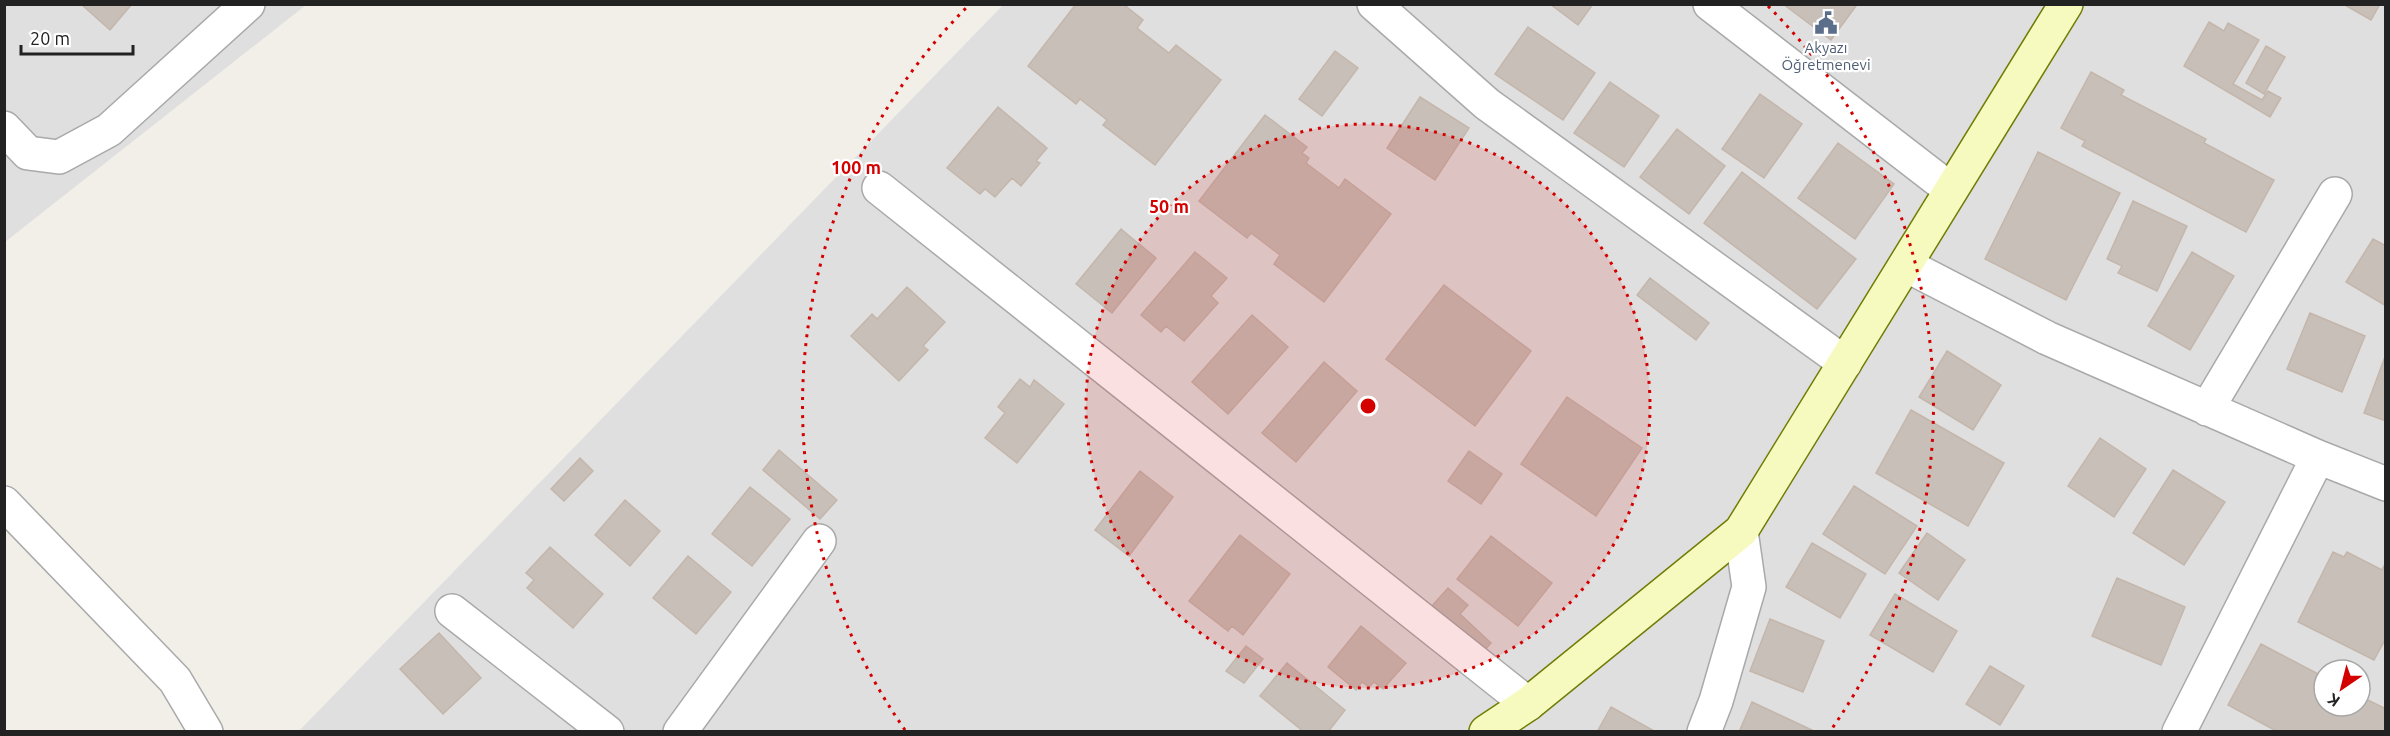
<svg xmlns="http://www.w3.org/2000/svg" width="2390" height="736" font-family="Ubuntu,sans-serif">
  <rect width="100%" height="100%" fill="#f2efe9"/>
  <path fill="#e0dfdf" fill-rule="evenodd" d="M5,5H306L5,242Z
    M1003,5H2385V731L298,732ZM2324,670H2360V706H2324Z"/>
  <path fill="#c7bfb8" stroke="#c4b6ab" stroke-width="1.5" d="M81,4H132L110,30Z
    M1076,4H1123L1143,20L1137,28L1169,53L1176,45L1221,80L1155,165L1103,125L1107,120L1080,99L1076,104L1028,66Z
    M1550,4H1593L1578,25Z
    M1783,4H1854L1856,6L1831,40Z
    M2343,4H2380L2371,20Z
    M2209,22L2224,31L2228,23L2259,40L2233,84L2262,100L2268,91L2281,98L2270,117L2184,66Z
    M1528,27L1595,73L1563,120L1495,74Z
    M2266,46L2285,57L2264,94L2246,83Z
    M1335,51L1358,68L1322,116L1299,99Z
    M2091,72L2124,90L2121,95L2206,139L2204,143L2274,180L2246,232L2082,146L2085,141L2061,128Z
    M1610,82L1659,116L1624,167L1574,133Z
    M1760,94L1802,124L1764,178L1722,149Z
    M1420,97L1469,128L1435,180L1387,148Z
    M998,107L1047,148L1036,161L1040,163L1021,186L1012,178L995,197L985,189L980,194L947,168Z
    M1265,115L1307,147L1302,153L1309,158L1306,163L1339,188L1345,179L1391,214L1324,302L1274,264L1280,255L1251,233L1247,238L1199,201Z
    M1677,129L1725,166L1689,214L1640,177Z
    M1838,143L1894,184L1855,239L1798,198Z
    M2038,152L2120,193L2066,300L1985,259Z
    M1742,172L1856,259L1817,309L1704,223Z
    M2133,201L2187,226L2157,291L2118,273L2122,266L2107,259Z
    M1121,229L1156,258L1112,313L1076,284Z
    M2373,239L2386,246V306L2346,282Z
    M1195,252L1227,278L1211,296L1218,303L1184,341L1166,326L1161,332L1141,315Z
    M2192,252L2234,276L2190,350L2148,326Z
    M1650,278L1709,323L1696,340L1637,295Z
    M1444,285L1531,351L1475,426L1386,359Z
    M907,287L945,322L923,346L928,350L899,381L851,336L872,314L877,319Z
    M2310,313L2365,336L2342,392L2287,369Z
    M1252,315L1288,347L1228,414L1192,382Z
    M1947,351L2001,385L1973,430L1919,397Z
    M2386,354V421L2364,413Z
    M1324,362L1357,391L1296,462L1262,433Z
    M1020,379L1030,387L1034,380L1064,404L1017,463L985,438L1005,413L998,407Z
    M1567,397L1642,448L1596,516L1521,464Z
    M1911,410L2004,463L1968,526L1876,473Z
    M2100,438L2146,469L2114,517L2068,486Z
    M779,450L837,500L820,519L763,470Z
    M1469,451L1502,474L1481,504L1448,481Z
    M580,458L593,471L564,501L551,489Z
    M2173,470L2225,502L2184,565L2133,533Z
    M1140,471L1173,497L1129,556L1095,530Z
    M1854,486L1917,526L1885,574L1823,534Z
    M750,487L790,519L752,566L712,534Z
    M625,500L660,531L630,566L595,535Z
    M1927,533L1965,560L1938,600L1899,573Z
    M1240,535L1290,574L1243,635L1232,626L1228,631L1189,601Z
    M1491,536L1552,583L1518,626L1457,579Z
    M1812,543L1866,574L1840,618L1786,587Z
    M550,547L603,594L573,628L527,588L534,580L526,573Z
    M2333,552L2344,557L2347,552L2382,570L2386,562V638L2374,660L2298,622Z
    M688,556L731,592L696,634L653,598Z
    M2117,578L2185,607L2161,665L2092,636Z
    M1448,588L1468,605L1460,614L1491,643L1482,653L1431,607Z
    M1895,594L1957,631L1933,672L1870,635Z
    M1770,619L1824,641L1803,692L1750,671Z
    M1361,626L1406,663L1383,689L1374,682L1369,687L1362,682L1356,690L1328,667Z
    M439,633L481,678L443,714L400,669Z
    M2261,644L2324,677V706H2360V696L2386,709V732H2278L2228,705Z
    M1246,646L1263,659L1244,683L1226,671Z
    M1287,663L1345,710L1328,732H1304L1260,696Z
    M1990,666L2024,686L2000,725L1966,704Z
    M1752,702L1816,732H1739Z
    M1611,707L1656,732H1597Z"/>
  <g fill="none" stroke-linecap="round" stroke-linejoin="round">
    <g stroke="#a9a9a9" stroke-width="36">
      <path id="street" d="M1374,4L1487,104L1845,363
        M1710,4L1951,190
        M4,128L28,153L59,157L109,130L248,4
        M879,188L1528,704
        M1906,265L2047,338L2318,457L2386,484
        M2207,409L2335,194
        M4,503L175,680L206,732
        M452,611L607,732
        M680,732L819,541
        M1704,732L1716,701L1749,587L1741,531
        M2179,732L2318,457"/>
    </g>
    <g stroke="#707d05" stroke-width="36">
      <path id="secondary" d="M1486,732L1528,704L1741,531L2066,4"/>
    </g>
    <use href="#street" stroke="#fff" stroke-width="33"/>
    <use href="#secondary" stroke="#f7fabf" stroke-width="33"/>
  </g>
  <circle cx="1368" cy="406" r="282" fill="#d40000" fill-opacity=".12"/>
  <g fill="none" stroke="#d40000" stroke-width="3" stroke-dasharray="3 6">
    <circle cx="1368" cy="406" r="282"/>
    <path d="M905 730A565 565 0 0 1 968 6M1768 6A565 565 0 0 1 1831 730"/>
  </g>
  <defs>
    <g id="civic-bare" transform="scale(1.8)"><path d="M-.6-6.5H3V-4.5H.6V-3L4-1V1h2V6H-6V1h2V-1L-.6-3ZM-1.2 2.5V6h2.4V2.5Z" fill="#5c6f8a" stroke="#fff" stroke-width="2.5" paint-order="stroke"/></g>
  </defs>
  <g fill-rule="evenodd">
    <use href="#civic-bare" x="1826" y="23"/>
  </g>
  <g text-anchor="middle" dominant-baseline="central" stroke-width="4.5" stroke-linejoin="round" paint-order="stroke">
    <g font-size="15" fill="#4e5e75" stroke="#fff">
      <text x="1826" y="47">Akyazı<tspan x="1826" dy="17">Öğretmenevi</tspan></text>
    </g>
  </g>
  <circle cx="1368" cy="406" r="9" fill="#d40000" stroke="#fff" stroke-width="3"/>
  <g font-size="18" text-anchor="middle" font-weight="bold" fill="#d40000" stroke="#fff" stroke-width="4.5" stroke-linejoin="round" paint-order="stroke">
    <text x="856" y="174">100 m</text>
    <text x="1169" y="213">50 m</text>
  </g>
  <rect width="2390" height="736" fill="none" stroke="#222222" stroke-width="12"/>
  <g transform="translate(2342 688) rotate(215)"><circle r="28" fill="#ffffff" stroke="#a7a7a7" stroke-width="1.5"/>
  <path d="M0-4.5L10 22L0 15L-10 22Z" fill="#d40000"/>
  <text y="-9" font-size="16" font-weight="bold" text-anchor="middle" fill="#222222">K</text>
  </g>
  <path d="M21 45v9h112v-9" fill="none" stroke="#222222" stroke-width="3"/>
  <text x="30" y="45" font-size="18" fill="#222222" stroke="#ffffff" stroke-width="4.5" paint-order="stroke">20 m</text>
</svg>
